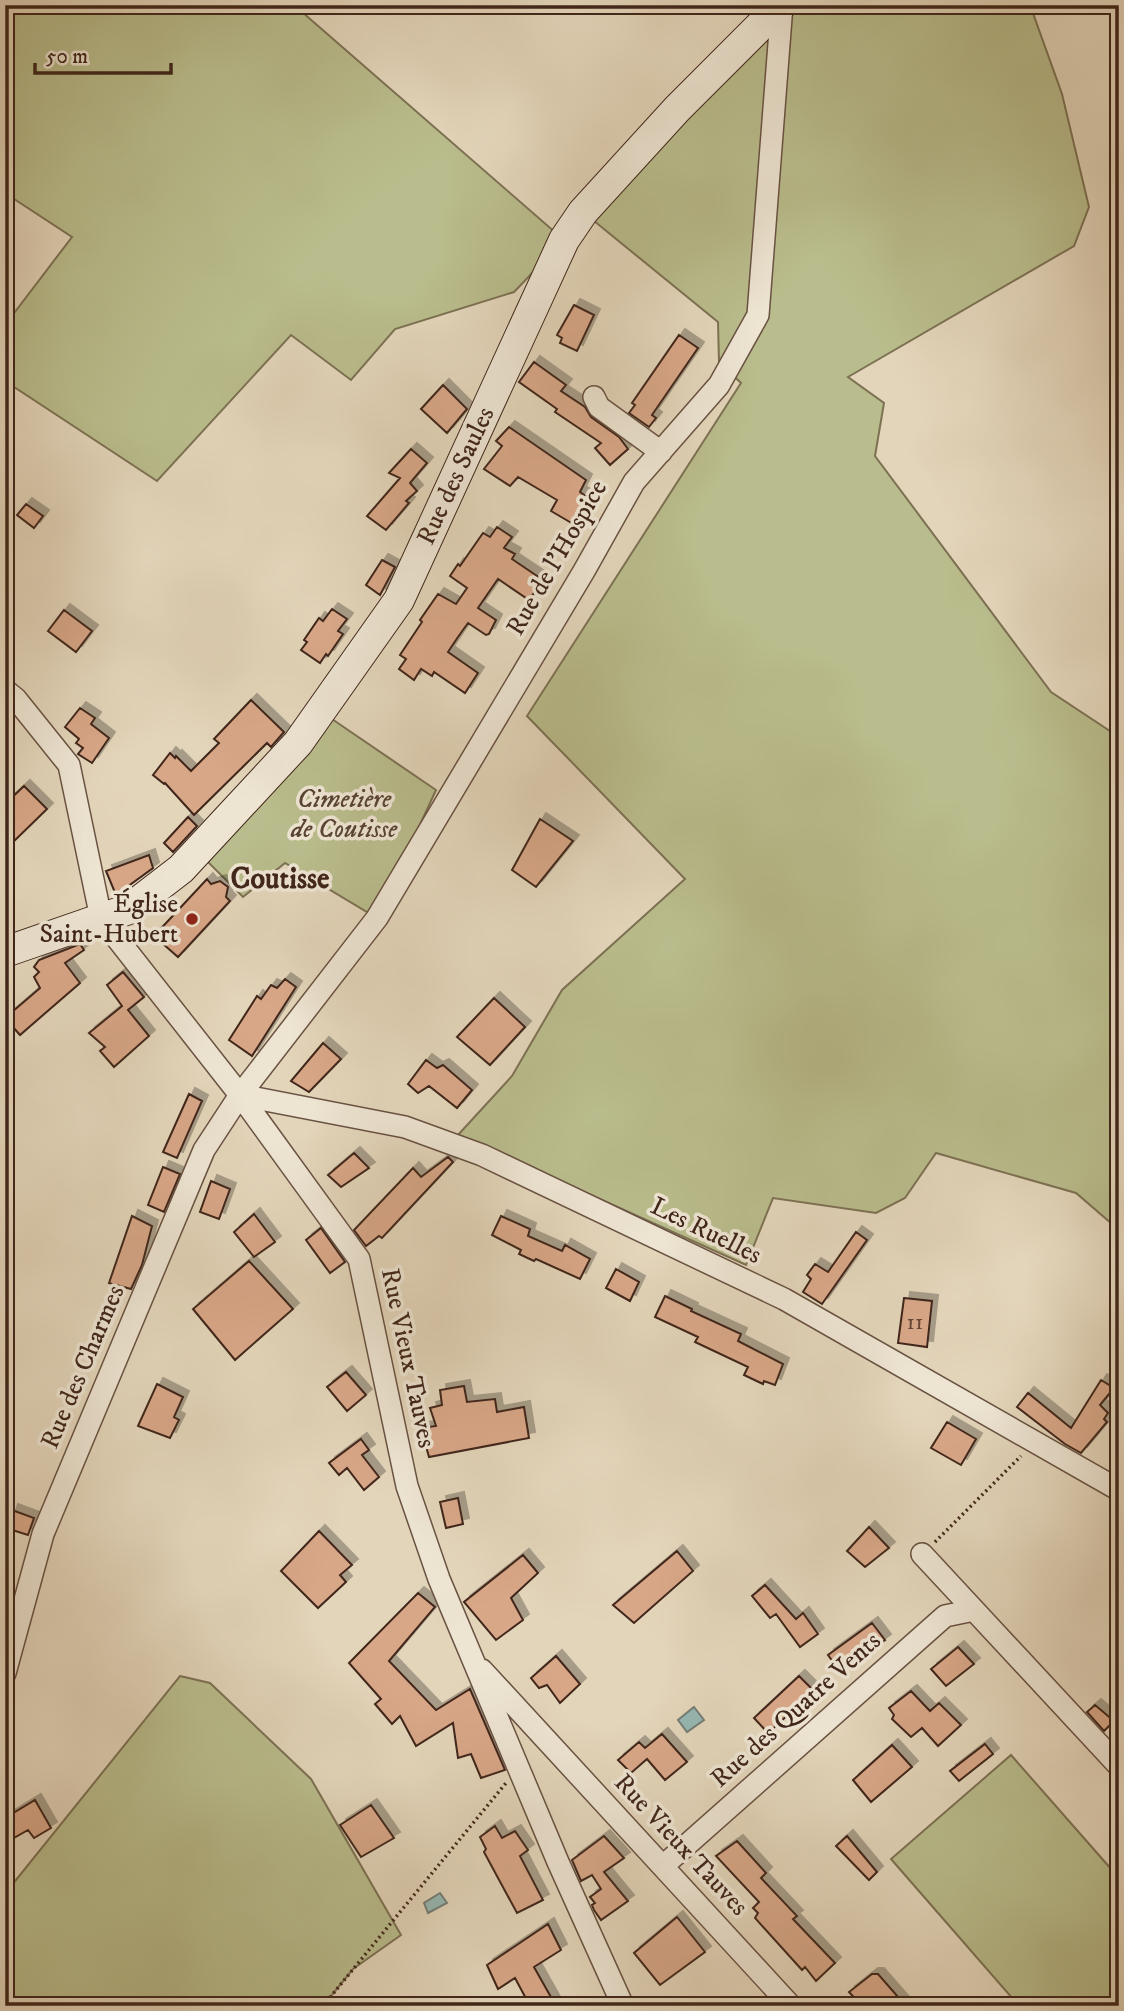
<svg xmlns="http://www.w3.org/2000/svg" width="1124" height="2011" font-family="'IM FELL DW Pica',serif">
  <defs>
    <filter id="shadow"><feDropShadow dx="6" dy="-6" stdDeviation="0" flood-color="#0004"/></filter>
  </defs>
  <rect width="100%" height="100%" fill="#e3d5ba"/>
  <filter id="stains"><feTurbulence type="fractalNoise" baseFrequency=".00286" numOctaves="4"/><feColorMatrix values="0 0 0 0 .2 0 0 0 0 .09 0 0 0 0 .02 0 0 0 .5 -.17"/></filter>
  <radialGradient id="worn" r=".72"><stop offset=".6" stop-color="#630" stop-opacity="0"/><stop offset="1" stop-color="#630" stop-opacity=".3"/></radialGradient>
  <path fill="#b9bc8c" stroke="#7c7153" stroke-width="2" d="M5,5H294L564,240L514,292L395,329L351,380L291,335L157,481L5,381V325L72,237L5,193Z
    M782,5H1030L1062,94L1089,207L1074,246L848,377L884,403L875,456L1051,692L1119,737V1230L1076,1193L936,1153L905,1198L876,1213L773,1198L746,1265L458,1135L512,1076L562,990L685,879L527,716L741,383L719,362L718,322L583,212Z
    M329,717L436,790L377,918L285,863L243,897L203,857Z
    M180,1676L210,1683L311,1779L401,1935L353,1969L323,2006H5V1882L12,1885Z
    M1011,1755L1119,1878V2006H1019L891,1859Z"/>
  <path fill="#96b8b4" stroke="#747e76" stroke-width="2" d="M694,1707L704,1720L687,1732L678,1720Z
    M440,1893L447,1903L428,1913L424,1903Z"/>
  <path fill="#d8a788" stroke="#40261a" stroke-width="2" filter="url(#shadow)" d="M574,305L594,315L577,351L560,343L562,338L557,335Z
    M679,335L698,348L652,415L656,418L649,427L629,413L635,405L632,403Z
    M534,362L566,385L561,391L585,407L591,417L619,437L628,449L610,465L595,448L601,443L555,412L557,409L519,382Z
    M443,385L467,409L447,433L421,409Z
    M509,427L586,480L580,492L596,503L580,528L551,511L557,500L518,477L510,486L484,469L502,446L496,441Z
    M411,449L427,463L410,483L417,491L406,501L409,503L386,530L367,516L400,478L389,473Z
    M26,504L43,516L34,528L17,515Z
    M497,527L512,537L504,548L515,554L512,559L543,580L529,600L498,579L478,608L496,620L489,634L486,635L468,623L458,637L448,652L478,673L465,693L434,672L432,676L421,669L414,680L399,669L406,659L400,655L422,622L420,620L438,594L456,604L467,588L450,576L458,564L460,566L483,533L490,537Z
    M382,560L395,567L380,595L366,585Z
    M332,609L347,619L338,631L343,634L328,656L326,654L320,663L301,650L307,642L304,640L319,618L323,621Z
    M64,610L92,631L76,652L48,631Z
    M251,700L284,732L271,747L267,743L194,815L165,783L164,784L153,775L170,753L175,758L176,756L191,771L219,743L214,739Z
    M80,708L95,718L91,724L109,738L92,763L78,754L83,748L76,743L79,739L65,727Z
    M24,786L47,809L5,850V804Z
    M188,817L197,826L173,852L164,843Z
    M540,819L573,841L536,887L512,870Z
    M149,855L153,868L116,895L106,871Z
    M207,879L211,884L220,881L228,887L226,897L230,901L178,957L154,936Z
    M80,944L84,950L65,963L80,983L20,1035L5,1018L40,988L34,977L39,972L34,967L39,960Z
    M123,972L144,997L128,1010L149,1036L114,1067L100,1051L105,1047L89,1033L122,1006L107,985Z
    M285,979L296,987L252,1056L229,1040L257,996L261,999L271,985L277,988Z
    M494,998L525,1027L490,1065L457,1037Z
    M323,1043L341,1059L309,1092L291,1081Z
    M426,1060L437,1068L443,1065L472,1090L457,1108L429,1086L418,1093L408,1084Z
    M189,1094L202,1101L177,1158L163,1152Z
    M354,1153L369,1168L341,1187L328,1175Z
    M448,1157L453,1162L382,1238L379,1236L366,1246L354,1230L413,1168L421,1177Z
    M163,1167L180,1174L164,1212L148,1205Z
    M211,1181L230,1189L219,1219L200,1212Z
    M254,1214L275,1242L254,1257L234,1232Z
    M132,1216L152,1226L142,1265L131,1289L109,1283Z
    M501,1216L530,1229L528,1236L562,1251L565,1245L590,1259L580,1279L536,1259L534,1261L519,1254L521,1250L492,1235Z
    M321,1228L345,1262L330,1273L306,1240Z
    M856,1232L867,1240L822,1304L803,1292L811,1279L807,1275L815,1264L828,1272Z
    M249,1261L293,1309L235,1360L193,1309Z
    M616,1269L639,1282L630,1301L606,1288Z
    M665,1296L692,1309L691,1311L741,1334L738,1341L783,1364L775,1385L764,1381L763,1384L744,1375L748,1367L695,1342L698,1337L655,1317Z
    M904,1298L932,1301L927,1347L898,1343Z
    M346,1372L366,1395L347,1411L327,1387Z
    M1101,1380L1114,1388L1100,1405L1108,1413L1104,1419L1107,1422L1081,1453L1065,1444L1017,1407L1028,1393L1071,1428Z
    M157,1384L183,1397L174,1417L179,1420L170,1438L138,1426Z
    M464,1386L467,1402L495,1399L497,1412L524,1407L529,1438L429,1457L421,1428L436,1426L430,1408L442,1405L440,1390Z
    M947,1422L976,1439L961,1465L931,1448Z
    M361,1439L369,1450L362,1455L379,1477L364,1490L347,1468L339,1475L329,1463Z
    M458,1498L463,1524L446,1528L440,1502Z
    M12,1510L34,1518L28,1535L6,1528Z
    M869,1527L889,1548L865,1567L847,1551Z
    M319,1531L352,1565L340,1575L346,1582L318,1608L281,1571Z
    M677,1551L693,1571L634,1623L613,1605Z
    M523,1555L538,1573L511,1598L523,1620L496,1640L464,1602Z
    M765,1585L796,1619L803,1613L818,1634L800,1647L776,1614L770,1618L752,1596Z
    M418,1593L435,1607L389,1661L436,1710L470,1689L505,1770L481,1778L471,1754L458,1758L453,1723L416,1746L400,1716L392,1724L375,1704L381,1699L349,1663Z
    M872,1623L885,1640L841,1673L828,1655Z
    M958,1647L974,1664L946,1686L931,1669Z
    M556,1656L580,1684L560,1703L547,1685L539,1688L531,1678Z
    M799,1676L814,1691L768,1733L754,1718Z
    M911,1691L930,1711L939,1703L961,1725L938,1746L922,1728L911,1737L892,1719L894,1715L889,1708Z
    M1095,1705L1114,1721L1104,1731L1087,1712Z
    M662,1734L687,1762L665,1780L647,1759L631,1773L618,1760L639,1742L645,1748Z
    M985,1744L993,1754L959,1781L950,1771Z
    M892,1745L912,1767L871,1802L853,1780Z
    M35,1800L51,1828L34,1838L28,1830L5,1843V1818Z
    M371,1805L394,1838L361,1857L340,1825Z
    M495,1826L502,1838L515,1831L528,1850L520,1856L543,1900L517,1913L484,1852L486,1849L480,1837Z
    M604,1836L624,1858L604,1872L628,1901L601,1920L594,1910L592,1905L595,1903L590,1897L601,1889L592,1875L581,1881L572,1860Z
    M847,1836L877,1872L869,1880L836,1846Z
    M737,1841L766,1873L761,1878L797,1916L793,1919L835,1963L816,1981L805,1967L802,1970L755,1918L758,1913L753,1908L759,1902L716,1856Z
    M677,1917L705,1952L660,1985L634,1953Z
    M548,1924L561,1950L534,1967L556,2006H530L515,1978L498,1989L487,1965Z
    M872,1974H878L906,2006H862L849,1992Z"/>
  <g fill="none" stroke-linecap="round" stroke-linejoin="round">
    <g stroke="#695242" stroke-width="24">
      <path id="street" d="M594,397L599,407L661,452
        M5,690L16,699L69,765L101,918L240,1095L359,1259L407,1486L439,1579L558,1862L623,2006
        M240,1095L405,1127L482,1155L784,1299L1119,1490
        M922,1554L1119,1766
        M482,1670L791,2006
        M5,1673L43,1534L204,1150L240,1095L377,918L584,571L634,482L719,385L758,315L782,5
        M663,1866L945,1616L974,1610"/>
    </g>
    <g stroke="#40261a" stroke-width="32">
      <path id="secondary" d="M5,952L129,909L181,869L298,743L399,600L564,240L583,212L677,109L781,5"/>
    </g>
    <path stroke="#40261a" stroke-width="3.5" stroke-dasharray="2 3.5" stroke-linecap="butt" d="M935,1542L1021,1456
      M323,2006L506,1783"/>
    <use href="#street" stroke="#ede4d2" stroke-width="21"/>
    <use href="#secondary" stroke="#ede4d2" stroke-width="30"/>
  </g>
  <circle fill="#8f2418" stroke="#ede4d2" stroke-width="2.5" cx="192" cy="919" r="7"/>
  <g text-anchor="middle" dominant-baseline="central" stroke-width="7" stroke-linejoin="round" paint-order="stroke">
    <g font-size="23" fill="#664636">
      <text x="915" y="1322">11</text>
    </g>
    <g font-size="26" fill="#40261a" stroke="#ede4d2">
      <text transform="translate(456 476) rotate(-65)">Rue des Saules</text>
      <text transform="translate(557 558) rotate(-60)">Rue de l'Hospice</text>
      <text transform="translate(706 1231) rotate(26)">Les Ruelles</text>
      <text transform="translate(408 1358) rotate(78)">Rue Vieux Tauves</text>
      <text transform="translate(83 1367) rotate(-67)">Rue des Charmes</text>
      <text transform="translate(796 1710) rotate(-42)">Rue des Quatre Vents</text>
      <text transform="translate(681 1845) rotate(47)">Rue Vieux Tauves</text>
    </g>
    <g font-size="26" font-style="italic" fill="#584431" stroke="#ede4d2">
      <text x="344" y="799">Cimetière<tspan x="344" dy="30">de Coutisse</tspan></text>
    </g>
    <g font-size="26" fill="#40261a" stroke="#ede4d2" text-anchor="end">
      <text x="178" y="904">Église<tspan x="178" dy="30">Saint-Hubert</tspan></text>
    </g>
    <g font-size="30" font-weight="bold" fill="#40261a" stroke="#ede4d2">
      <text x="280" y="879">Coutisse</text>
    </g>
  </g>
  <rect width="1124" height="2011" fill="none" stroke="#e3d5ba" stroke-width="28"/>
  <rect x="7" y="7" width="1110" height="1997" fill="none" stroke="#40261a" stroke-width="3.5"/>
  <rect x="14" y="14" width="1096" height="1983" fill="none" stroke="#40261a" stroke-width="2"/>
  <path d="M35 63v10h136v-10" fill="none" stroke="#40261a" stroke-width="3.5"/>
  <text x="46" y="63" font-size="21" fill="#40261a" stroke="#ede4d2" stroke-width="5" paint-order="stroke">50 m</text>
  <rect width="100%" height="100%" filter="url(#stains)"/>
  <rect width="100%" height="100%" fill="url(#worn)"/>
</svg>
